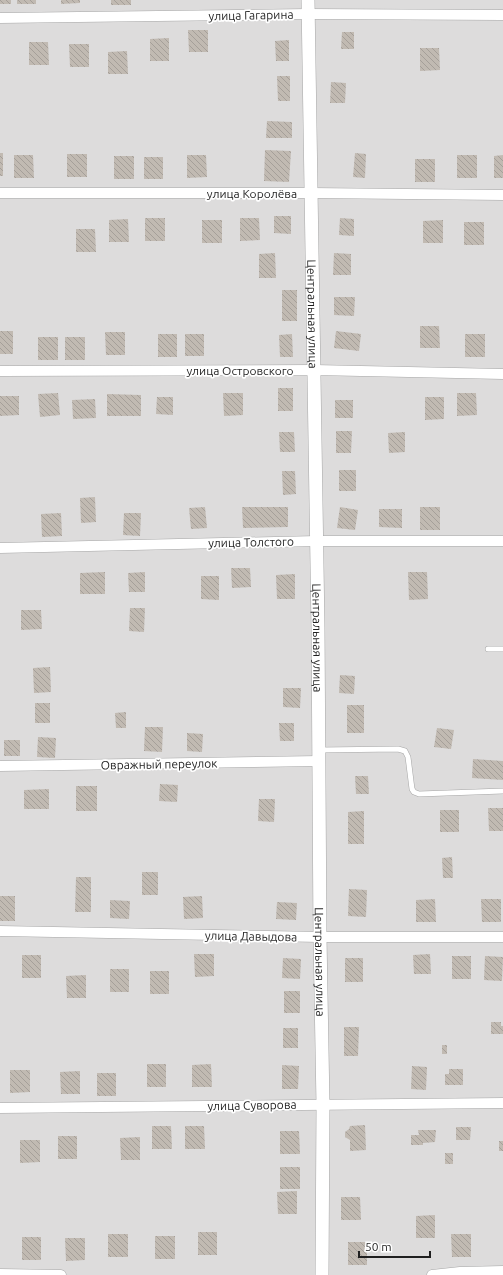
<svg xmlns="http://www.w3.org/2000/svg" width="503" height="1275" font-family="Ubuntu,sans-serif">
  <defs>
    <pattern id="building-back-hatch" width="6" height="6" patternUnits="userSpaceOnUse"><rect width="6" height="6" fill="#c1bab2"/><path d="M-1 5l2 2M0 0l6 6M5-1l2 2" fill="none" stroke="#a59f99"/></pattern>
  </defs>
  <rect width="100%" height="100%" fill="#f0ede5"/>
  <path fill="#dddcdc" d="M0,0H503V1275H0Z"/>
  <path fill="url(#building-back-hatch)" d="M0,0H11V4H0Z
    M17,0H36V4H17Z
    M61,0H80V3L61,4Z
    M111,0H131V5H111Z
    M188,30H208V52H189Z
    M342,32H354V49H341Z
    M169,38V61H150V39Z
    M289,40V61H276L275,41Z
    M29,42H48L49,65H29Z
    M69,44H89V67H70Z
    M420,48H439L440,70L420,71Z
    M127,51L128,74H108V52Z
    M277,76H290V101H278Z
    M331,82L346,83L345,103H330Z
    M267,121L292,122V138H266Z
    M265,150L291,151L289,182L264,181Z
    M0,153H3V176H0Z
    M355,153L366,154L365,178L353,177Z
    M67,154H87V177H67Z
    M14,155H33L34,178H14Z
    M187,155H206L207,177L187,178Z
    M457,155H477V178H457Z
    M503,155V178H494V156Z
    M114,156H134V179H114Z
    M144,157H163V179H144Z
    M415,159H435V182H415Z
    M274,216H291V234L274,233Z
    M145,218H165V241H145Z
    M240,218H259L260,240L240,241Z
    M340,218L354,219V236L339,235Z
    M128,219L129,242H109V220Z
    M202,220H222V243H202Z
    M443,220V243H423V221Z
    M464,222H484V245H464Z
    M76,229H95L96,252H76Z
    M275,253L276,278H259V254Z
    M334,253L351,254V275H333Z
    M282,290H297V321H282Z
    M334,297H355L354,316L334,315Z
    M420,326H439L440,348H420Z
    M0,331H13V354H0Z
    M336,331L361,334L359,351L334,348Z
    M105,332H125V355H106Z
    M158,334H177V357H158Z
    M185,334H204V356H185Z
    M292,334L293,357H280L279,335Z
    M465,334H485V357H465Z
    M38,337H58V360H38Z
    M65,337H85V360H65Z
    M278,388H293V411H278Z
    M58,393L60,415L40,417L38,394Z
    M223,393H243V415L224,416Z
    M457,393H476L477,415L457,416Z
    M107,394L141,395V416H107Z
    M0,396H19V415L0,416Z
    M157,397H173V415L156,414Z
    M425,397H444V419L425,420Z
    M95,399L96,418L73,419L72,400Z
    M335,400H353V418H335Z
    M336,431H352L351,453H336Z
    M279,432H294L295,452H280Z
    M405,432V452L389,453L388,433Z
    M339,470H356V491H339Z
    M282,471H295L296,494L283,495Z
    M95,497L96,522L81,523L80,498Z
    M205,507L207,528L191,529L189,508Z
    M242,507H288V527L243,528Z
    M340,507L358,510L355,530L337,528Z
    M420,507H440V530H420Z
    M379,509H402V528L379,527Z
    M61,513L62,536L42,537L41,514Z
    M124,513H141L140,536L123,535Z
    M231,568H250L251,587L232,588Z
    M105,572V594H80V573Z
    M145,572V592H129L128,573Z
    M408,572H427L428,599L409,600Z
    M295,574V599H277L276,575Z
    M201,576H219V600L201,599Z
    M130,608H145L144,632L129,631Z
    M21,610H41L42,629L21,630Z
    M50,667L51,692L34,693L33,668Z
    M340,675L355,676L354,694L339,693Z
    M283,688H301L300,708L283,707Z
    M35,703H50V723H35Z
    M347,705H364V733H347Z
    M126,712V728H116L115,713Z
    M279,723H294V741H280Z
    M145,727H163L162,752L144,751Z
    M437,728L454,730L451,749L434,747Z
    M187,733L203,734L202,752L187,751Z
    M38,737L56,738L55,758L37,757Z
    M4,740H20V756H4Z
    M473,759L503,761V780L472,778Z
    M355,776H368L369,794H356Z
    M160,784L178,785L177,802L159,801Z
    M76,786H97V811H76Z
    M49,789V809H24V790Z
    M259,799H275L274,822L258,821Z
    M488,808H503V831H489Z
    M440,810H459V832H440Z
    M364,811V844H348V812Z
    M452,857L453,878H443L442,858Z
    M142,872H158V895H142Z
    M76,877H91V912H75Z
    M349,889L367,890L366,917L348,916Z
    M0,896H15V921H0Z
    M202,896L203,918L184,919L183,897Z
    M435,899L436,922H416V900Z
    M481,899H501V922H482Z
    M110,900L130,901L129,919L110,918Z
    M277,902L297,903L296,920L276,919Z
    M194,954H214V976L195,977Z
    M430,954L431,974H414L413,955Z
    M22,955H41V978H22Z
    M452,956H471V979H452Z
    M485,956L503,957L502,981L484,980Z
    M283,958L301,959L300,979L282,978Z
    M345,958H363V982H345Z
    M110,969H129V992H110Z
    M150,971H169V994H150Z
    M86,975V998H67L66,976Z
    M284,991H300V1013H284Z
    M491,1022H501V1026H503V1034H491Z
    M344,1027H359L358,1056H344Z
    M283,1028H298V1048H283Z
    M442,1045H447V1054H442Z
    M147,1064H166V1087H147Z
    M211,1064L212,1087H192V1065Z
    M282,1065L299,1066L298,1089H282Z
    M412,1066L427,1067L426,1090L411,1089Z
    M449,1069H463V1085H445V1074H449Z
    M10,1070H30V1092L10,1093Z
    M80,1071V1094H61L60,1072Z
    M97,1073H116V1096H97Z
    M365,1125L366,1150L350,1151V1140L345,1137V1132L349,1129L350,1126Z
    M152,1126H171L172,1149H152Z
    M185,1126H204L205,1149H185Z
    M456,1127H471L470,1140H456Z
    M418,1130H436L435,1142L423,1143V1145H411V1135H419Z
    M280,1131H299L300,1154H280Z
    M58,1136H77V1159H58Z
    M140,1137V1160H121L120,1138Z
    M20,1140H40V1162L20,1163Z
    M499,1141H503V1151H499Z
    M445,1153H453V1164H445Z
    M280,1167H300V1189H280Z
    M297,1191V1214H278L277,1192Z
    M341,1197H360L361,1220H341Z
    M435,1215V1238H416V1216Z
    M198,1232H217V1255H198Z
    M108,1234H128V1257H108Z
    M451,1234H471V1257H452Z
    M155,1236H175V1259H155Z
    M22,1237H41V1260H22Z
    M65,1238H85V1260L66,1261Z
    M348,1242H367V1265H348Z"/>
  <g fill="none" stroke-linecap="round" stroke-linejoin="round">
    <g stroke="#a6a6a6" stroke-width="6">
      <path id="service" d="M488,649H503
        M320,750L398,749L405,751L408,757L412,789L414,792L419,794L503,791"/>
    </g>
    <g stroke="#a6a6a6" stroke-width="11">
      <path id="minor" d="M0,18L308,14L503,15
        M0,193H311L503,195
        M0,371L314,370L503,374
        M0,548L317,541H503
        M0,766L319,761
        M0,931L320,937H503
        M0,1108L503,1103
        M0,1274L61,1275
        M432,1275L460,1272L503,1271"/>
    </g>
    <g stroke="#a6a6a6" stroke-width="14">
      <g id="tertiary">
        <path id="s1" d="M308,0L318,628L320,937L323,1105L322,1275"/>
      </g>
    </g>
    <use href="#service" stroke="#fff" stroke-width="5"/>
    <use href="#minor" stroke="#fff" stroke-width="10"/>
    <use href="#tertiary" stroke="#fff" stroke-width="13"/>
  </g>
  <g text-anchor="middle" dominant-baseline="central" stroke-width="3.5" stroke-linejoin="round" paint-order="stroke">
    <g font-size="12" fill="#1f1f1f" stroke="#fff">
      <text transform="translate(251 15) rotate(-1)">улица Гагарина</text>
      <text x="252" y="193">улица Королёва</text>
      <text stroke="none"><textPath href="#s1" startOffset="314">Центральная улица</textPath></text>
      <text x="240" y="370">улица Островского</text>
      <text transform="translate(251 542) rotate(-1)">улица Толстого</text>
      <text stroke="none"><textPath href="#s1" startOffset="638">Центральная улица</textPath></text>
      <text transform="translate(159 764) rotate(-1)">Овражный переулок</text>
      <text transform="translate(251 936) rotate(1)">улица Давыдова</text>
      <text stroke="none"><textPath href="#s1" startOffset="962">Центральная улица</textPath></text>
      <text transform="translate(252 1105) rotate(-1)">улица Суворова</text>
    </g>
  </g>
  <path d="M359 1251v6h71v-6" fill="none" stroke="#1f1f1f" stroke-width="2"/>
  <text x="365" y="1251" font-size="12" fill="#1f1f1f" stroke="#ffffff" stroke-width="3" paint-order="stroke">50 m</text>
</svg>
